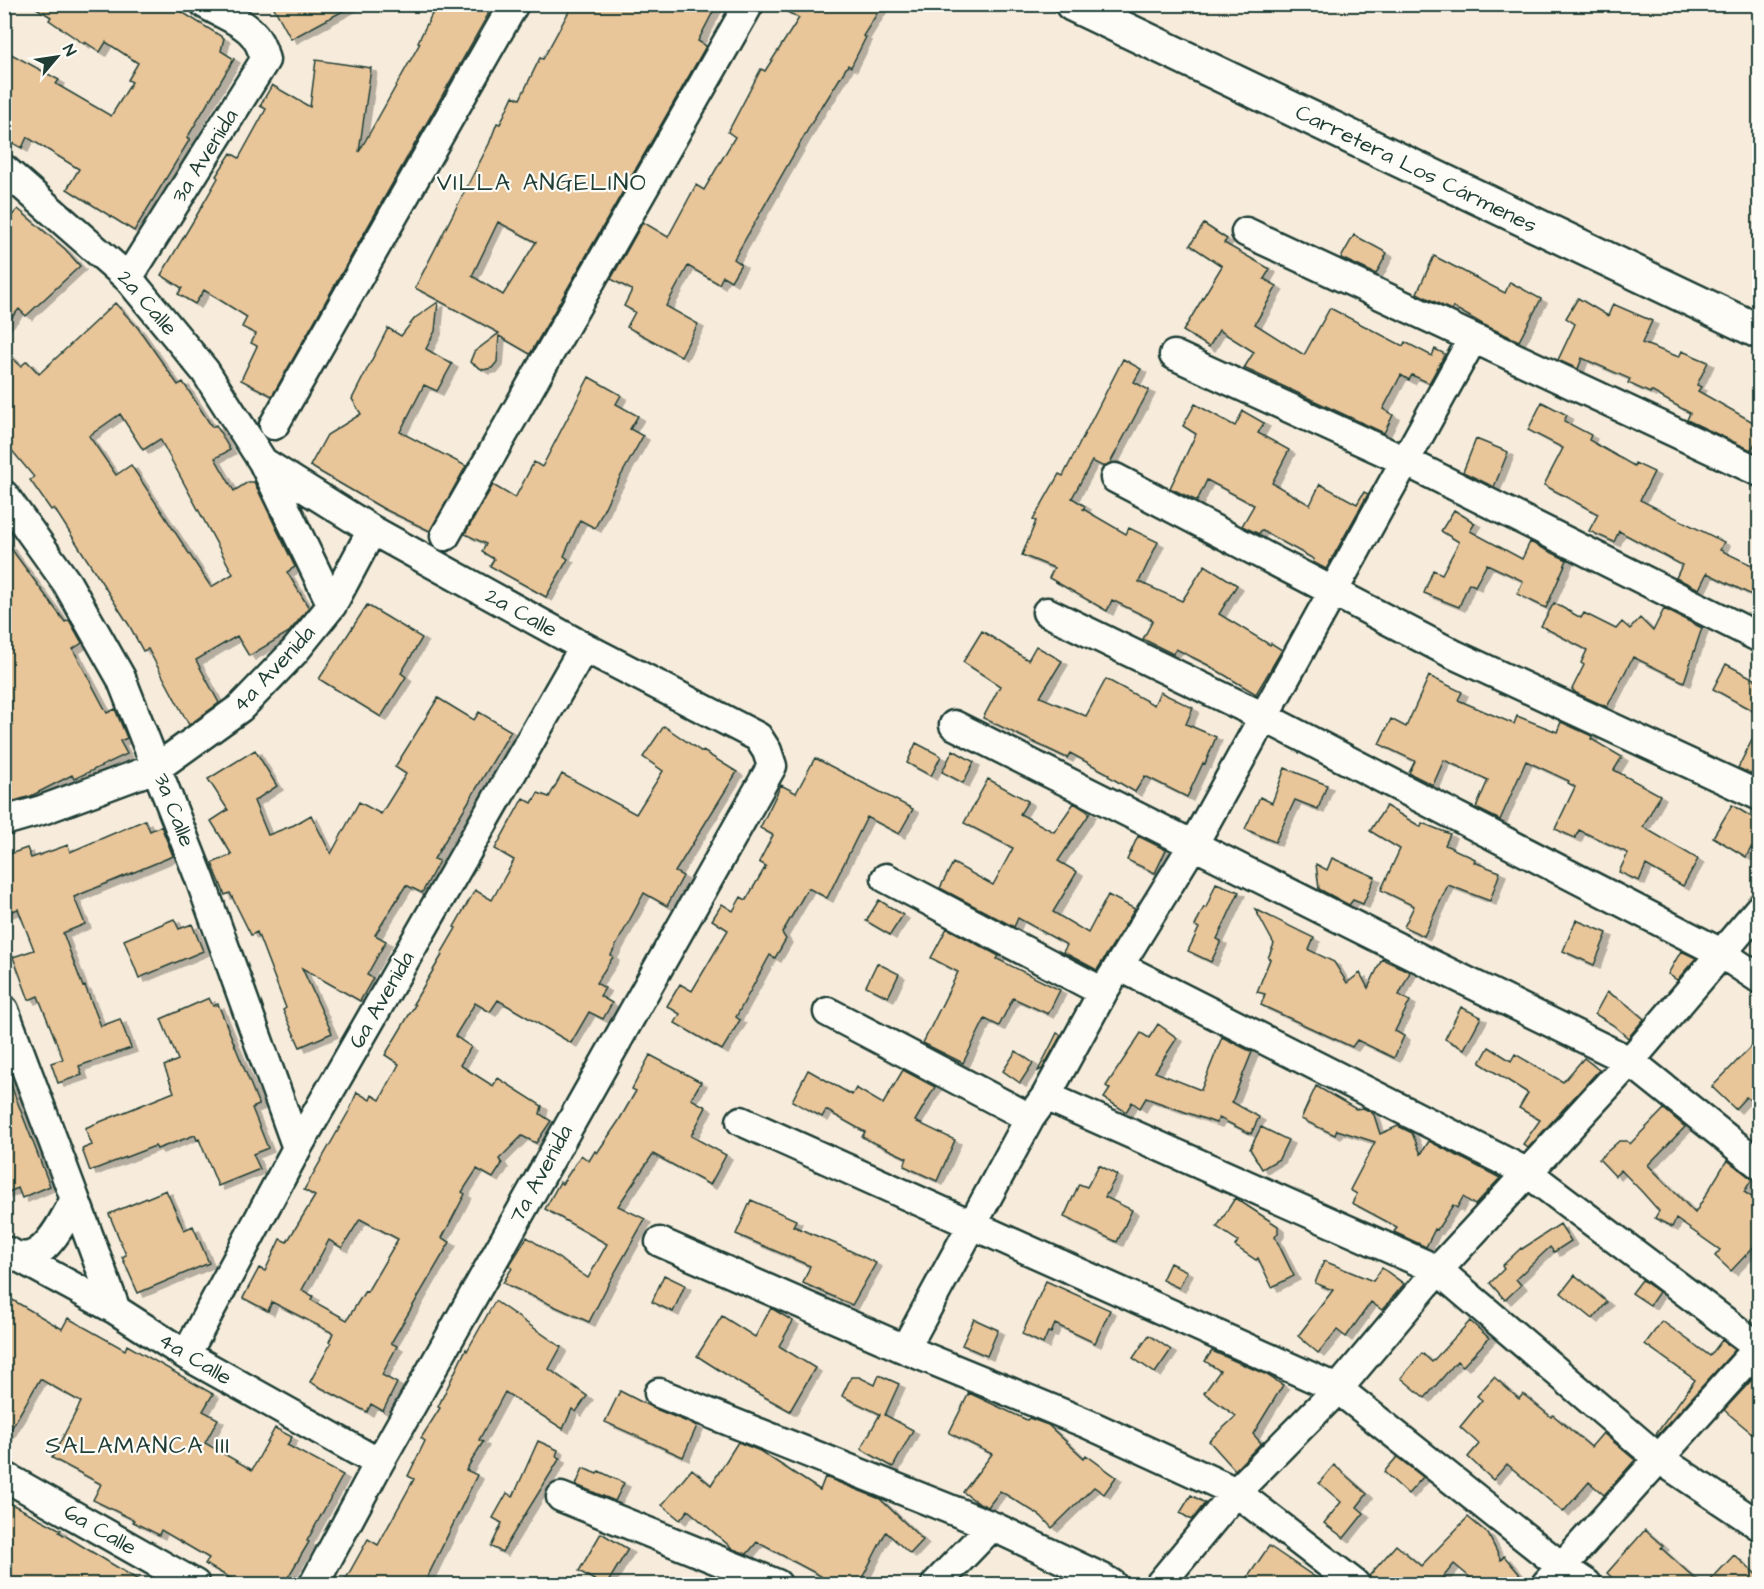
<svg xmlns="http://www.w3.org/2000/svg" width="1764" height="1589" font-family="'Architects Daughter',sans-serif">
  <defs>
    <filter id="shadow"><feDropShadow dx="6" dy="4" stdDeviation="0" flood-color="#0004"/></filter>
  </defs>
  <rect width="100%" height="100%" fill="#f7ecdb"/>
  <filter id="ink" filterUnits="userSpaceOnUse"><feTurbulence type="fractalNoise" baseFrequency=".0167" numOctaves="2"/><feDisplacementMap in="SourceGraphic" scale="12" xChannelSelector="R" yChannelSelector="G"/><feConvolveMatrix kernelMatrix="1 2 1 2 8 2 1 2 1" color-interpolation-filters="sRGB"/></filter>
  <g filter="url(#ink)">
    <path fill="#e9c59a" stroke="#1f3d34" stroke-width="1.5" fill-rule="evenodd" filter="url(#shadow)" d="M30,4H169L224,38L221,51L234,59L187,138L190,139L134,231L67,189L79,169L27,137L22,148L4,138V50L59,80L56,84L111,116L132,82L128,80L138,63L106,42L100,52L85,42L84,44L49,20L51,17Z
      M272,4H356L291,39Z
      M437,4H494L272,396L241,380L257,346L251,343L256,334L242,327L247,317L204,290L195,304L178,294L182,288L161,275L198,213L218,178L216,176L231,153L239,158L266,109L260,106L272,85L310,107L316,60L371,68L359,152L420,43L418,42Z
      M573,4H717L698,41L706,46L530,354L499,336L497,362L492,368L483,370L470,362L474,352L499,333L415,288L489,144L497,123L500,124L513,96L520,99L540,58L543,59ZM498,222L536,242L503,295L472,276Z
      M773,4H883L863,36L866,37L851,67L848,65L824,104L823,103L734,259L741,264L731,281L723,276L719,284L688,266L666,306L698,324L681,356L627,327L635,312L624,306L632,290L611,279L643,222L668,237L696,185L704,190L735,137L728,132L761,69L765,71L799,18Z
      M18,209L65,249L80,266L26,316L19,309L4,326V224Z
      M1204,224L1227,239L1224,243L1270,269L1264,279L1277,286L1255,324L1304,355L1330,308L1403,346L1405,342L1432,356L1435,349L1445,354L1429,383L1412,375L1409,380L1401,375L1383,409L1393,415L1384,433L1244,368L1254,352L1219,330L1209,347L1183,331L1222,266L1190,245Z
      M1354,235L1387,253L1376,274L1341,258Z
      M1434,256L1505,293L1510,282L1541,299L1519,341L1484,325L1453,307L1451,310L1417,293Z
      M1578,298L1608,316L1613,304L1652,321L1642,343L1679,357L1682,351L1708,362L1697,385L1701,387L1698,391L1760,426V435L1751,450L1687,420L1690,413L1651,391L1650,393L1628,383L1630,379L1582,358L1578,369L1558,360L1575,324L1566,318Z
      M438,302L435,331L426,349L452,364L437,391L424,385L400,432L466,466L430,531L384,509L310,466L327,435L361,414L352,399L388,328L401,336L415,318Z
      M115,303L138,328L178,385L183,382L212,427L216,425L230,450L215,458L234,491L248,482H254L295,567L287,572L309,608L289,632L249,656L237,636L196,660L219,703L189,725L148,649L143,651L129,625L54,508L51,510L30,480L34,477L4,441V350L21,366L27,361L39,374ZM120,414L143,450L160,439L233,574L211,587L131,465L116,475L89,436Z
      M1123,359L1141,369L1134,382L1149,390L1110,463L1104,467L1092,461L1072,498L1085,506L1083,509L1126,534L1129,528L1158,542L1139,582L1182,601L1205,565L1237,585L1219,614L1270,645L1271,643L1282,650L1256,694L1208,665L1176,649L1173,654L1143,639L1153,620L1112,600L1107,611L1049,578L1054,568L1022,555L1036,521L1033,520L1059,474L1063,476Z
      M589,377L621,395L616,404L638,416L630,429L643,436L613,490L595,528L580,520L564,556L568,559L546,597L490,566L494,559L482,552L486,544L465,534L493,485L515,498L534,462L542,467Z
      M1542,402L1567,415L1564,421L1591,435L1589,440L1634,466L1635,463L1654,472L1640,500L1724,542L1720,550L1760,569V599L1707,573L1699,589L1676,578L1682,565L1619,531L1614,542L1589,531L1598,514L1544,485L1563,448L1528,430Z
      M1195,404L1235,426L1243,411L1264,423L1258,433L1289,450L1272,483L1310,505L1320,484L1357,504L1364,492L1368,494L1326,569L1313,562L1314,559L1261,530L1259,534L1242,526L1254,505L1207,480L1197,501L1170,488L1196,434L1183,426Z
      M1476,439L1508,452L1494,487L1463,472Z
      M1454,510L1475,523L1470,531L1522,559L1530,542L1567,560L1546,608L1517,594L1523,581L1487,564L1475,586L1469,583L1459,607L1424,593L1433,570L1442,574L1459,542L1441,531Z
      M4,539L65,622L69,620L82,643L73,649L107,713L115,709L127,738L120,741L127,754L74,779L72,775L31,796L4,804Z
      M1554,603L1581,618L1584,613L1616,629L1622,622L1630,629L1640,618L1653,631L1664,609L1702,628L1684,682L1633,657L1607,707L1576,693L1572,689L1584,665L1581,663L1587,650L1541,626Z
      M367,605L422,638L401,673L406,677L381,717L319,679Z
      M982,631L1028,660L1036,646L1062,661L1040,697L1086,716L1106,679L1154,705L1160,692L1193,708L1186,724L1216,737L1205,764L1203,763L1187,797L1145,776L1135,792L1108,776L1109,774L1070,753L1067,758L983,718L1000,686L963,662Z
      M1726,664L1760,682V699L1753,711L1713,689Z
      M1429,676L1462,692L1458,700L1514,724L1517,716L1557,732L1561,722L1592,736L1591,739L1622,757L1614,770L1660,795L1643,827L1698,859L1683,886L1646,865L1639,881L1619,872L1628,853L1579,830L1575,838L1555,829L1575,787L1568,783L1569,781L1526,761L1500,820L1476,808L1488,780L1444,760L1433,785L1409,773L1415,761L1379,744L1391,719L1406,727Z
      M438,698L474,720L479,712L511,731L434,859L439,861L422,893L406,885L375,935L386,941L367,975L373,978L360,1001L302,968L332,1033L300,1047L283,1010L286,1008L257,932L251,935L230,893L225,895L212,863L232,855L211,821L228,810L208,779L255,750L277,786L254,801L268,835L294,825L311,815L331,854L359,802L381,814L406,774L395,767Z
      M1760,724V778L1738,768Z
      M664,726L702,752L703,751L737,772L675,872L683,876L667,906L644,893L611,955L613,957L596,983L605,988L600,996L612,1003L603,1019L589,1012L571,1043L498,1000L490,1012L475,1003L455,1036L471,1047L460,1065L493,1086L498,1078L542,1106L540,1114L551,1121L536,1143L522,1136L499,1159L502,1164L493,1178L477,1169L462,1192L465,1194L442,1238L450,1242L391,1343L397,1346L382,1375L397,1383L383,1411L371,1404L367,1412L310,1382L331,1343L329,1342L333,1333L272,1302L268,1311L243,1298L259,1268L265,1271L280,1239L287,1242L315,1196L304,1190L349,1111L357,1092L370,1100L372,1095L380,1100L399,1064L385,1055L415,1005L413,1004L442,955L441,954L456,928L454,927L475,890L492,900L514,860L495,849L523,798L532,803L538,793L549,797L562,774L636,814L663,771L643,757ZM360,1219L398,1239L367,1292L365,1291L347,1320L311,1300L313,1296L302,1290L329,1240L342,1248Z
      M916,743L941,756L931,776L907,763Z
      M953,750L974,762L963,783L942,772Z
      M815,758L913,809L899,834L867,817L827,898L808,888L782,933L786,939L775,958L770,955L736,1017L740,1020L722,1050L675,1023L680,1014L667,1006L680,984L692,991L728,930L712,920L722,904L733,911L741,897L746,900L766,866L759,862L773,835L760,828L781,785L796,793Z
      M1285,768L1327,785L1318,809L1295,800L1275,842L1245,829L1260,797L1272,803Z
      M988,779L1028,801L1020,814L1054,832L1074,803L1090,813L1058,861L1077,872L1053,912L1088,933L1108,895L1135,909L1097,970L1063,952L1067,945L1018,918L1014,927L940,888L953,863L993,885L1013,848L964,823Z
      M1732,805L1760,822V853L1751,848L1746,857L1713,837Z
      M1386,806L1421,827L1422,823L1450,834L1445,845L1475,859L1474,862L1500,872L1490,901L1448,885L1424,936L1404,927L1414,906L1381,890L1400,849L1370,831Z
      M145,820L150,831L161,826L173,856L74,897L85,924L63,933L83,987L85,986L101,1026L120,1019L131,1048L79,1066L82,1075L58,1083L51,1063L63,1059L38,996L29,1000L13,957L34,950L18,909L4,914V856L27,848L31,858L68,845L70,852Z
      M1138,836L1166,850L1155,873L1127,860Z
      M1332,858L1375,877L1363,904L1353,900L1349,905L1319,889L1316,864L1327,870Z
      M1216,883L1239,892L1217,939L1221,941L1211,962L1188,951L1199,928L1195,926L1204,907L1206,908Z
      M879,900L903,915L890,935L866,921Z
      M1255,909L1314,938L1309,950L1334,962L1347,983L1360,973L1368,988L1382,959L1410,972L1399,995L1410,1001L1395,1031L1404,1036L1394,1058L1357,1040L1352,1047L1261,1005L1265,994L1257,992L1270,959L1268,958L1274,944Z
      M174,919L179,929L192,924L203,951L139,978L124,940Z
      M1576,920L1607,933L1594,965L1563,951Z
      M947,928L999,956L997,959L1060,990L1048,1014L1013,998L999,1026L985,1019L963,1063L923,1043L958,972L931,958Z
      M1681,951L1696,958L1677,980L1668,974Z
      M877,963L899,974L888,997L866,986Z
      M1607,992L1624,1002L1644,1019L1628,1038L1613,1025L1595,1014Z
      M209,998L213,1006L218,1004L259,1105L252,1108L268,1148L253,1154L260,1169L218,1186L199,1139L197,1140L195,1135L157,1149L155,1146L90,1171L82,1149L92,1145L85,1128L174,1092L164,1066L178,1060L161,1019Z
      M1461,1007L1481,1017L1464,1049L1445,1039Z
      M1158,1024L1177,1038L1155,1072L1201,1090L1222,1037L1252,1052L1232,1102L1259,1117L1251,1134L1219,1118L1216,1123L1146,1098L1140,1108L1132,1102L1126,1112L1104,1098L1110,1089L1106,1086L1141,1033L1149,1038Z
      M1057,1033L1061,1035L1042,1069L1038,1071Z
      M1760,1037V1107L1746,1097L1735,1109L1712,1087Z
      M1489,1047L1511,1061L1515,1054L1563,1082L1584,1058L1599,1070L1528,1148L1523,1144L1540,1120L1519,1108L1528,1093L1480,1063Z
      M1016,1051L1033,1063L1020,1083L1003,1071Z
      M650,1055L701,1082L691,1099L706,1107L691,1136L726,1155L710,1185L653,1154L618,1206L645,1219L609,1283L589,1322L503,1283L512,1268L509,1266L527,1237L588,1278L607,1244L545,1209L560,1182L562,1184L581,1155L589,1161L595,1151L597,1153L618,1122L636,1091L632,1089Z
      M5,1070L50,1186L22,1198L18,1188L4,1194Z
      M808,1070L852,1095L856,1088L883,1104L903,1070L935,1087L915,1121L955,1140L937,1181L904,1166L907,1158L862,1137L865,1132L826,1110L822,1117L792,1101Z
      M1316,1086L1356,1109L1363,1108L1371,1112L1374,1115L1380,1134L1398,1126L1412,1133L1421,1154L1429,1141L1500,1178L1475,1205L1463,1197L1457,1208L1453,1205L1437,1230L1435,1229L1426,1247L1394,1232L1397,1227L1352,1203L1357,1194L1350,1190L1375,1142L1337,1130L1335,1135L1301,1119Z
      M1664,1109L1685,1127L1648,1165L1695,1213L1727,1160L1752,1179L1744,1192L1760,1202V1240L1731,1271L1715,1256L1720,1250L1676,1219L1672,1227L1655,1218L1659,1211L1643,1193L1621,1170L1615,1176L1599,1159L1619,1141H1627L1630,1144Z
      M1261,1127L1288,1140L1279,1159L1262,1169L1250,1149Z
      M1099,1165L1117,1175L1105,1197L1132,1210L1117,1242L1064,1217L1079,1184L1087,1187Z
      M166,1190L184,1230L193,1226L209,1263L138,1293L122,1257L126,1255L109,1214Z
      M1235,1198L1278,1226V1233L1275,1237L1294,1276L1272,1287L1258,1258L1256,1260L1235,1246L1238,1241L1217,1227Z
      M751,1200L796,1220L793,1226L836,1244L876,1263L852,1305L803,1283L810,1266L736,1234Z
      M1560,1224L1571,1241L1554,1252L1550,1247L1516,1279L1521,1285L1505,1300L1490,1283L1504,1269L1502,1266L1521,1248L1522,1249Z
      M1324,1261L1373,1281L1382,1268L1404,1284L1382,1310L1371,1302L1346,1337L1337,1330L1318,1353L1298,1336L1333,1290L1315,1283Z
      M1170,1263L1187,1271L1179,1288L1162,1280Z
      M664,1275L685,1285L673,1312L652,1302Z
      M1575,1275L1607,1302L1593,1319L1561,1293Z
      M1642,1280L1659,1292L1650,1305L1632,1293Z
      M1046,1281L1110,1310L1095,1343L1055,1324L1051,1333L1048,1332L1043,1344L1022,1334Z
      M4,1295L62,1329L68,1318L125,1350L127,1345L213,1394L203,1411L218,1419L205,1443L252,1470L275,1428L292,1437L287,1445L343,1475L307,1541L309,1542L284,1584H241L205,1564L209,1558L161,1530L159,1535L133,1522L134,1520L93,1500L101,1484L52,1458L81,1402L40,1379L4,1441Z
      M495,1301L561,1347L549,1369L587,1396L576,1412L572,1409L563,1429L505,1392L479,1440L483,1442L466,1470L477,1475L424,1584H343L368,1539L378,1545L414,1479L408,1476L425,1441L421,1438L440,1408L438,1407L466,1349L467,1351Z
      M771,1308L793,1321L779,1346L815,1368L790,1411L741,1384L697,1356L722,1316L755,1337Z
      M974,1319L998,1330L987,1356L962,1345Z
      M1470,1321L1489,1338L1463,1366L1457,1361L1425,1398L1401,1378L1422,1353L1432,1362Z
      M1662,1321L1710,1356L1722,1340L1735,1350L1657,1436L1656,1434L1695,1380L1645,1344Z
      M1149,1335L1171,1350L1155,1373L1133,1358Z
      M1212,1351L1267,1375L1283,1385L1253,1434L1261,1443L1235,1470L1209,1441L1236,1416L1204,1393L1220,1371L1205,1361Z
      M1760,1371V1440L1724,1410Z
      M879,1375L899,1384L885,1415L913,1430L893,1467L861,1449L880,1414L842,1396L851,1377H859L875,1385Z
      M1494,1377L1519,1399L1523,1394L1551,1417L1553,1415L1591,1447L1603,1433L1635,1460L1604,1495L1589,1482L1563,1512L1507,1464L1493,1480L1468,1457L1479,1444L1460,1427L1482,1400L1477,1396Z
      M620,1391L653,1408L697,1426L683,1457L605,1422Z
      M969,1393L1027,1420L1029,1418L1048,1425L1084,1458L1086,1455L1116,1477L1104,1494L1094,1487L1052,1528L1041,1516L1000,1491L988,1507L977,1502L963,1492L992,1454L949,1433Z
      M538,1441L558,1450L556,1456L560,1458L502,1552L491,1547L502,1523L493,1518L507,1493L513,1497Z
      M738,1442L760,1451L820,1490L825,1477L880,1499L923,1540L910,1554L886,1532L859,1584H817L821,1576L757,1542L747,1554L733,1549L688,1510L680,1520L662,1505L692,1469L711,1485Z
      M1397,1457L1423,1477L1408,1494L1384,1472Z
      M1334,1465L1367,1494L1357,1507L1364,1513L1344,1538L1324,1523L1341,1502L1319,1483Z
      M583,1468L597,1474L599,1471L624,1483L615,1501L576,1485Z
      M1191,1495L1205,1503L1192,1520L1180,1513Z
      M4,1500L61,1530L59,1532L145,1584H22L4,1575Z
      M1468,1517L1488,1534L1501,1560L1504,1556L1528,1584H1478L1454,1564L1439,1582L1442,1584H1371L1369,1576L1396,1545L1421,1566Z
      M1645,1530L1663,1546L1661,1548L1701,1584H1619L1607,1573Z
      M601,1533L628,1549L607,1584H601L579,1571Z
      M1269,1546L1325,1584H1243Z
      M1734,1555L1760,1578V1584H1707Z"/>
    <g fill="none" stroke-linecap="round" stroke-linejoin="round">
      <g stroke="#1f3d34" stroke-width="33">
        <path id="minor" d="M4,169L128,278L205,371L263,462L332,605
          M1246,232L1760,472
          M128,278L265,60C258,25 234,21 205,4
          M1174,355L1405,461L1760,638
          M274,425L514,4
          M263,462L372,530L584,647L758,737L767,751L772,766L379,1463L314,1584
          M1115,478L1453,654L1760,796
          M4,495L67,583L121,678L200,879L297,1148
          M445,536L749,4
          M1047,612L1264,717L1721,953L1760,979
          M954,725L1427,962L1630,1061L1760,1165
          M4,821L42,810L158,767L240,708L294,652L332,605L372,530
          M886,878L1103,992
          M1119,966L1528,1173L1760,1348
          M4,1010L75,1199C66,1216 50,1251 29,1256C25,1257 18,1256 14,1256
          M828,1012L1030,1118
          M1046,1096L1438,1270L1658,1458L1760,1526
          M741,1121L1338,1389L1562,1567L1587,1584
          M75,1199L116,1310L186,1355L379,1463
          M660,1242L905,1349L1088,1424L1236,1492L1355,1584
          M9,1252L116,1310
          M905,1349L1030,1118L1046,1096L1103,992L1193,845L1473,338
          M186,1355L297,1148L584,647
          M659,1393L992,1526L1102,1578L1112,1584
          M4,1476L195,1584
          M561,1497L777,1584
          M936,1584L992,1526
          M1160,1584L1236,1492L1338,1389L1438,1270L1630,1061L1760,908
          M1546,1584L1760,1346"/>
      </g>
      <g stroke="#1f3d34" stroke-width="38">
        <path id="secondary" d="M1072,4L1760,332"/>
      </g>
      <use href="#minor" stroke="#fdfcf7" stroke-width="28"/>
      <use href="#secondary" stroke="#fdfcf7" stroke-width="33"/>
    </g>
  </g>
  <g text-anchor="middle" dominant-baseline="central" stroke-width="4.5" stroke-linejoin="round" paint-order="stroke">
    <g font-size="22" fill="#1f3d34" stroke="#fdfcf7">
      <text transform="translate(205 156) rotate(-58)">3a Avenida</text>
      <text transform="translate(1416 169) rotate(26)">Carretera Los Cármenes</text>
      <text transform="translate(147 303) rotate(49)">2a Calle</text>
      <text transform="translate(521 613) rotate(29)">2a Calle</text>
      <text transform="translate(274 669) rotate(-47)">4a Avenida</text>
      <text transform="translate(174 810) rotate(69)">3a Calle</text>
      <text transform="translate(382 1000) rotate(-60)">6a Avenida</text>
      <text transform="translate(541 1174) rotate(-61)">7a Avenida</text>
      <text transform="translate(195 1359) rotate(31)">4a Calle</text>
      <text transform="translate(100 1530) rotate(30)">6a Calle</text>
    </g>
    <g font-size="24" letter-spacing="1.5" fill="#1f3d34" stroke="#fdfcf7">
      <text x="542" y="183">VILLA ANGELINO</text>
      <text x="138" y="1446">SALAMANCA III</text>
    </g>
  </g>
  <rect width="1764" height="1589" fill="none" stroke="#fdfcf7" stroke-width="24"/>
  <rect x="12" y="12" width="1740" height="1565" fill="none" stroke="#1f3d34" stroke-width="2" filter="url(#ink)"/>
  <g transform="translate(57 57) rotate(61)" stroke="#fdfcf7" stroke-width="4.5" paint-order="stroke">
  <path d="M0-4.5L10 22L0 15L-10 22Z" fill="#1f3d34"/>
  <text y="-9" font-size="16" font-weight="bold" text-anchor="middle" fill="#1f3d34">N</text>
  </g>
</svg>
